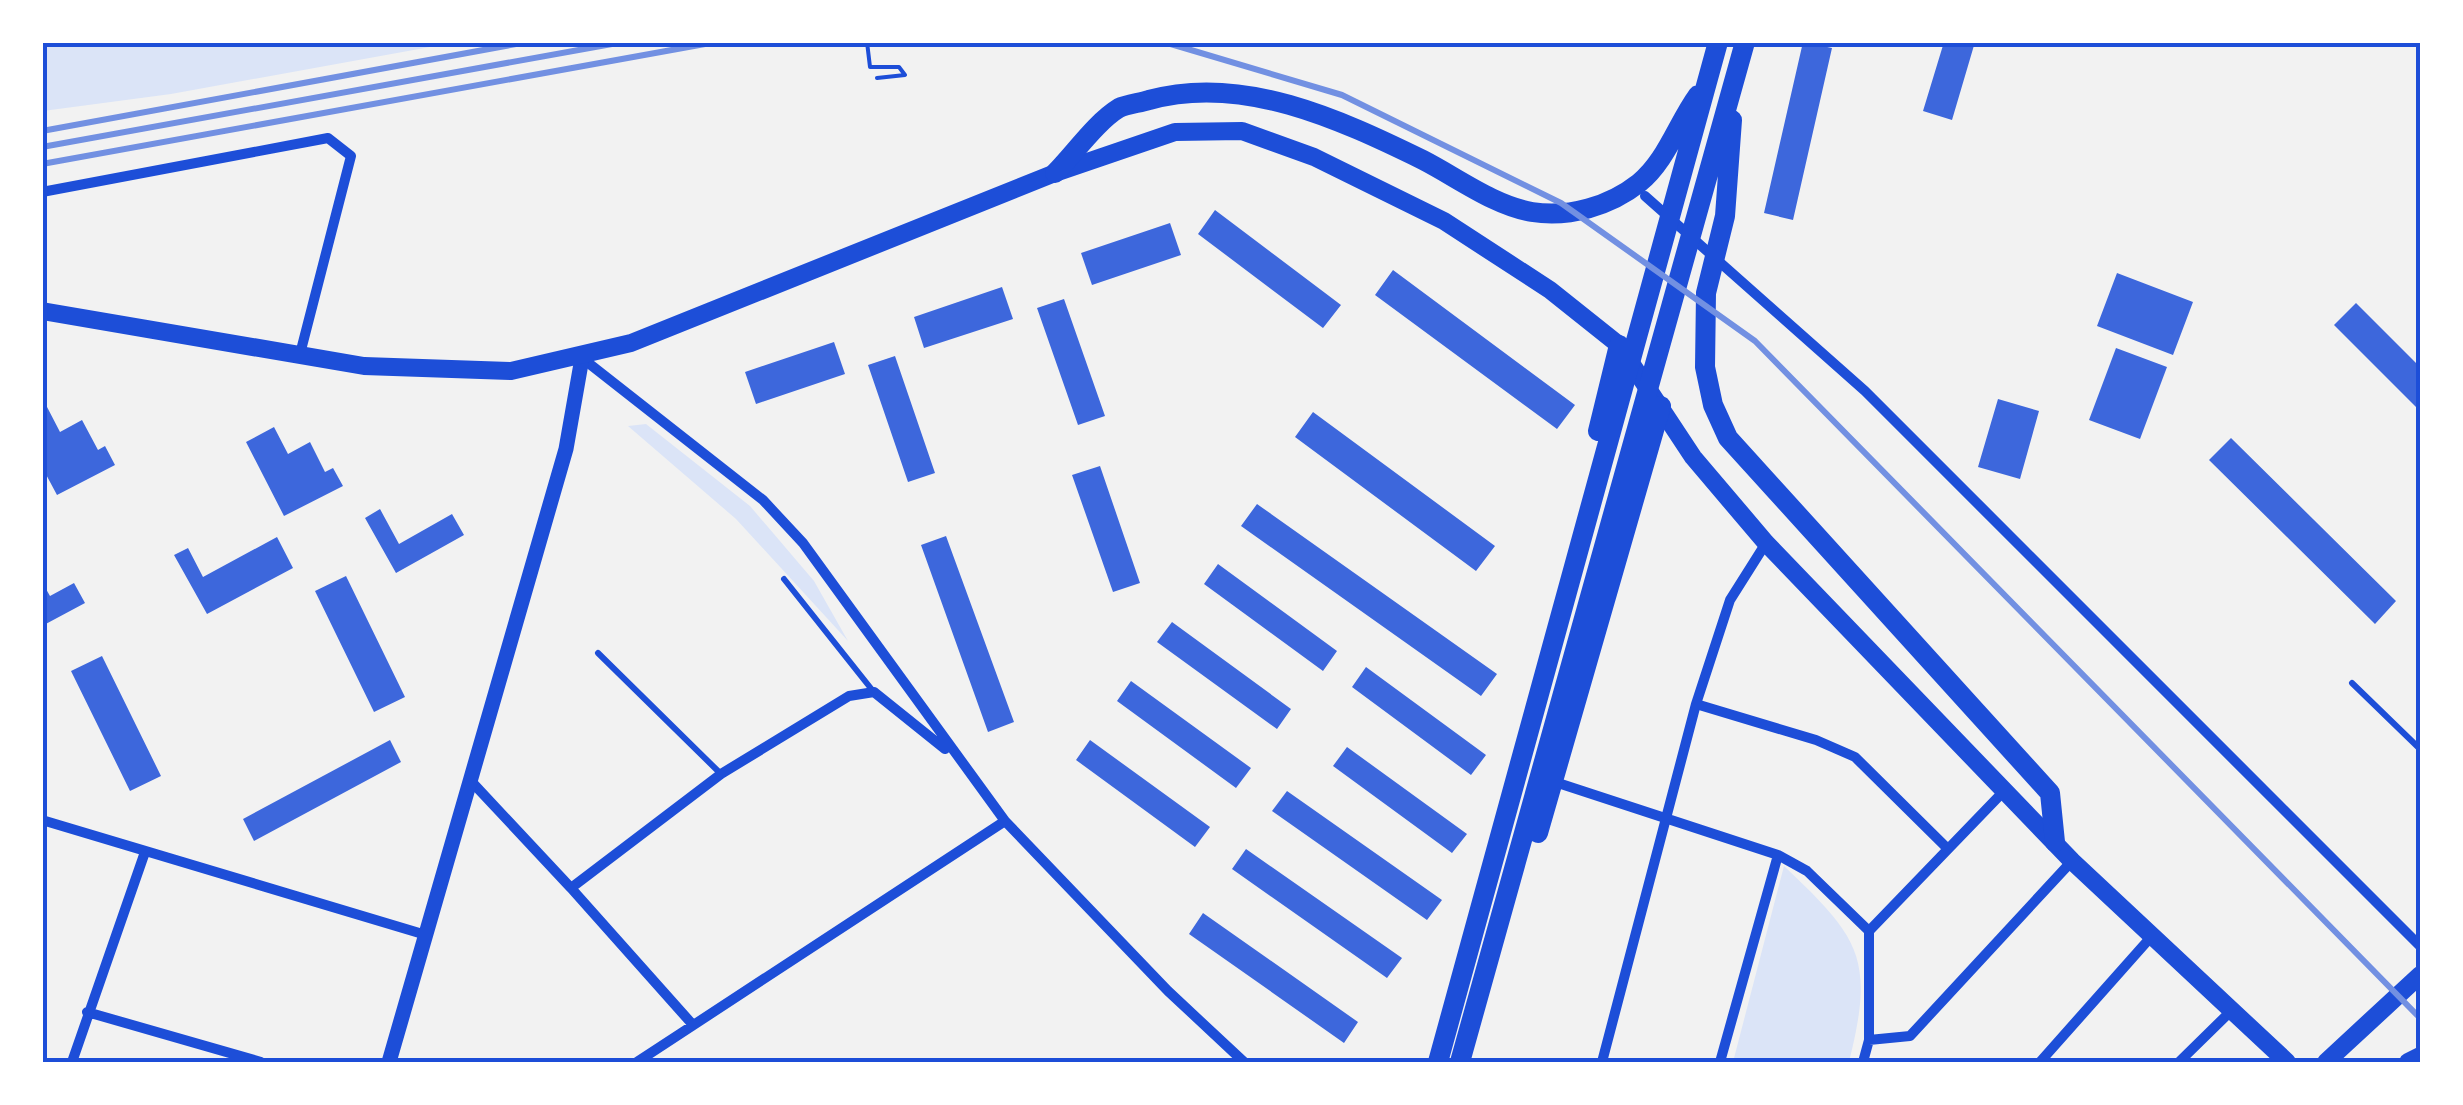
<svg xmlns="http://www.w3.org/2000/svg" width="2463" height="1105" font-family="Karla,sans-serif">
  <rect width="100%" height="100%" fill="#f2f2f2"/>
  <path fill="#dbe4f7" d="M42,43H452L171,94L43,111Z
    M646,424L750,506L814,581L848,641L736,519L628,426Z
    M1784,866C1860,938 1875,958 1849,1062H1733Z"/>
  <path fill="#3d67dc" d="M1803,42L1832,48L1793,220L1764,213Z
    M1944,42H1975L1952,120L1923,111Z
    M1215,210L1341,305L1323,328L1198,234Z
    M1170,223L1181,255L1092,285L1081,253Z
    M1393,270L1575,405L1557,429L1375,295Z
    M2117,273L2193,302L2173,355L2097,326Z
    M1002,287L1013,319L924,348L914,317Z
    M1064,299L1105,416L1078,425L1037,308Z
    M2356,303L2420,367V411L2334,325Z
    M834,342L845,374L756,404L745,372Z
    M2116,348L2167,367L2140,439L2089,420Z
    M895,356L935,473L908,482L868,365Z
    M1998,399L2039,411L2020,479L1978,467Z
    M46,405L60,432L82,420L98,450L105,446L115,465L57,495L42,467V407Z
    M1313,412L1495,546L1476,571L1295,437Z
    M274,427L288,454L310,442L325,472L333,468L343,486L284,516L246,442Z
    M2231,438L2396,601L2375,624L2209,460Z
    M1100,466L1140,583L1113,592L1072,475Z
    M1257,504L1497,674L1481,696L1241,526Z
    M380,509L399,544L452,514L464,535L396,573L365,518Z
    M946,536L1014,722L988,732L921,545Z
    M277,537L293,568L207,614L174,555L188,548L203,577Z
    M1218,564L1337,651L1323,671L1204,584Z
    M346,576L405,697L374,712L315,591Z
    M42,582L50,596L74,583L85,603L42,626Z
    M1172,622L1291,709L1277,729L1157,642Z
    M102,656L161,776L130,791L71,671Z
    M1366,667L1486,755L1471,775L1352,687Z
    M1131,681L1251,768L1236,788L1117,701Z
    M390,740L401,762L254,841L243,819Z
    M1090,740L1210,827L1195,847L1076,760Z
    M1347,747L1467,834L1452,853L1333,766Z
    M1287,791L1442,900L1427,920L1272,811Z
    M1246,849L1402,958L1387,978L1232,869Z
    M1203,913L1358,1022L1344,1043L1189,934Z"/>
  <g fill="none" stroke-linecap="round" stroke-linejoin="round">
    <path stroke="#1d4ed8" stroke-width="4" d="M867,42L870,67H899L905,75L877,78
      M53,43L56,42"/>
    <path stroke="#1d4ed8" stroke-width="6" d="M784,579L873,691
      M598,653L720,773
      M2352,683L2420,749"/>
    <path stroke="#1d4ed8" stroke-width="10" d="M42,192L328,138L351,156L300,354
      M1645,196L1865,391L2420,946
      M582,358L763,500L803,543L1005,821L1168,991L1244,1062
      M1696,704L1816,740L1855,757L1948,849
      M470,780L571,888L721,774L849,696L874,692L945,749
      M1555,782L1778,855L1807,871L1869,931V1040L1863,1062
      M42,820L426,935
      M571,888L693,1025
      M1869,931L2005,790
      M87,1012L261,1062
      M1869,1040L1910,1036L2072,861
      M72,1062L145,852
      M637,1062L1005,821
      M1602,1062L1696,704L1730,600L1766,543
      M1720,1062L1778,855
      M2040,1062L2151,937
      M2179,1062L2230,1012"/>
    <path stroke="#1d4ed8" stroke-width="15" d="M389,1062L566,449L582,358"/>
    <path stroke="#1d4ed8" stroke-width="18" d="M42,311L364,366L511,371L631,343L1055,173L1175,132L1242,131L1314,157L1444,221L1550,290L1619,345L1693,457L1766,543L2072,861L2287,1062
      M2326,1062L2420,975
      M2408,1062L2420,1056"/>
    <path stroke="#1d4ed8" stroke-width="20" d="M1732,120L1725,216L1706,293L1705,367L1713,405L1728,438L2050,793L2055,842
      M1055,173C1074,154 1096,122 1119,108C1127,104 1140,103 1149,100C1242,74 1339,119 1423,160C1458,178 1493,205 1532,212C1569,218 1610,206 1639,183C1667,160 1677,124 1698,95
      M1598,431L1619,345
      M1538,833L1661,406
      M1438,1062L1718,42
      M1460,1062L1745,42"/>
    <path stroke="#7290e2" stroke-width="6" d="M1164,42L1342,95L1561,203L1755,341L2420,1018
      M42,131L527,42
      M42,147L623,42
      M42,164L716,42"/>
  </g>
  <rect width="2463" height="1105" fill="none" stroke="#ffffff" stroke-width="90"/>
  <rect x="45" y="45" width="2373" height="1015" fill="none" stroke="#1d4ed8" stroke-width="4"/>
</svg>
